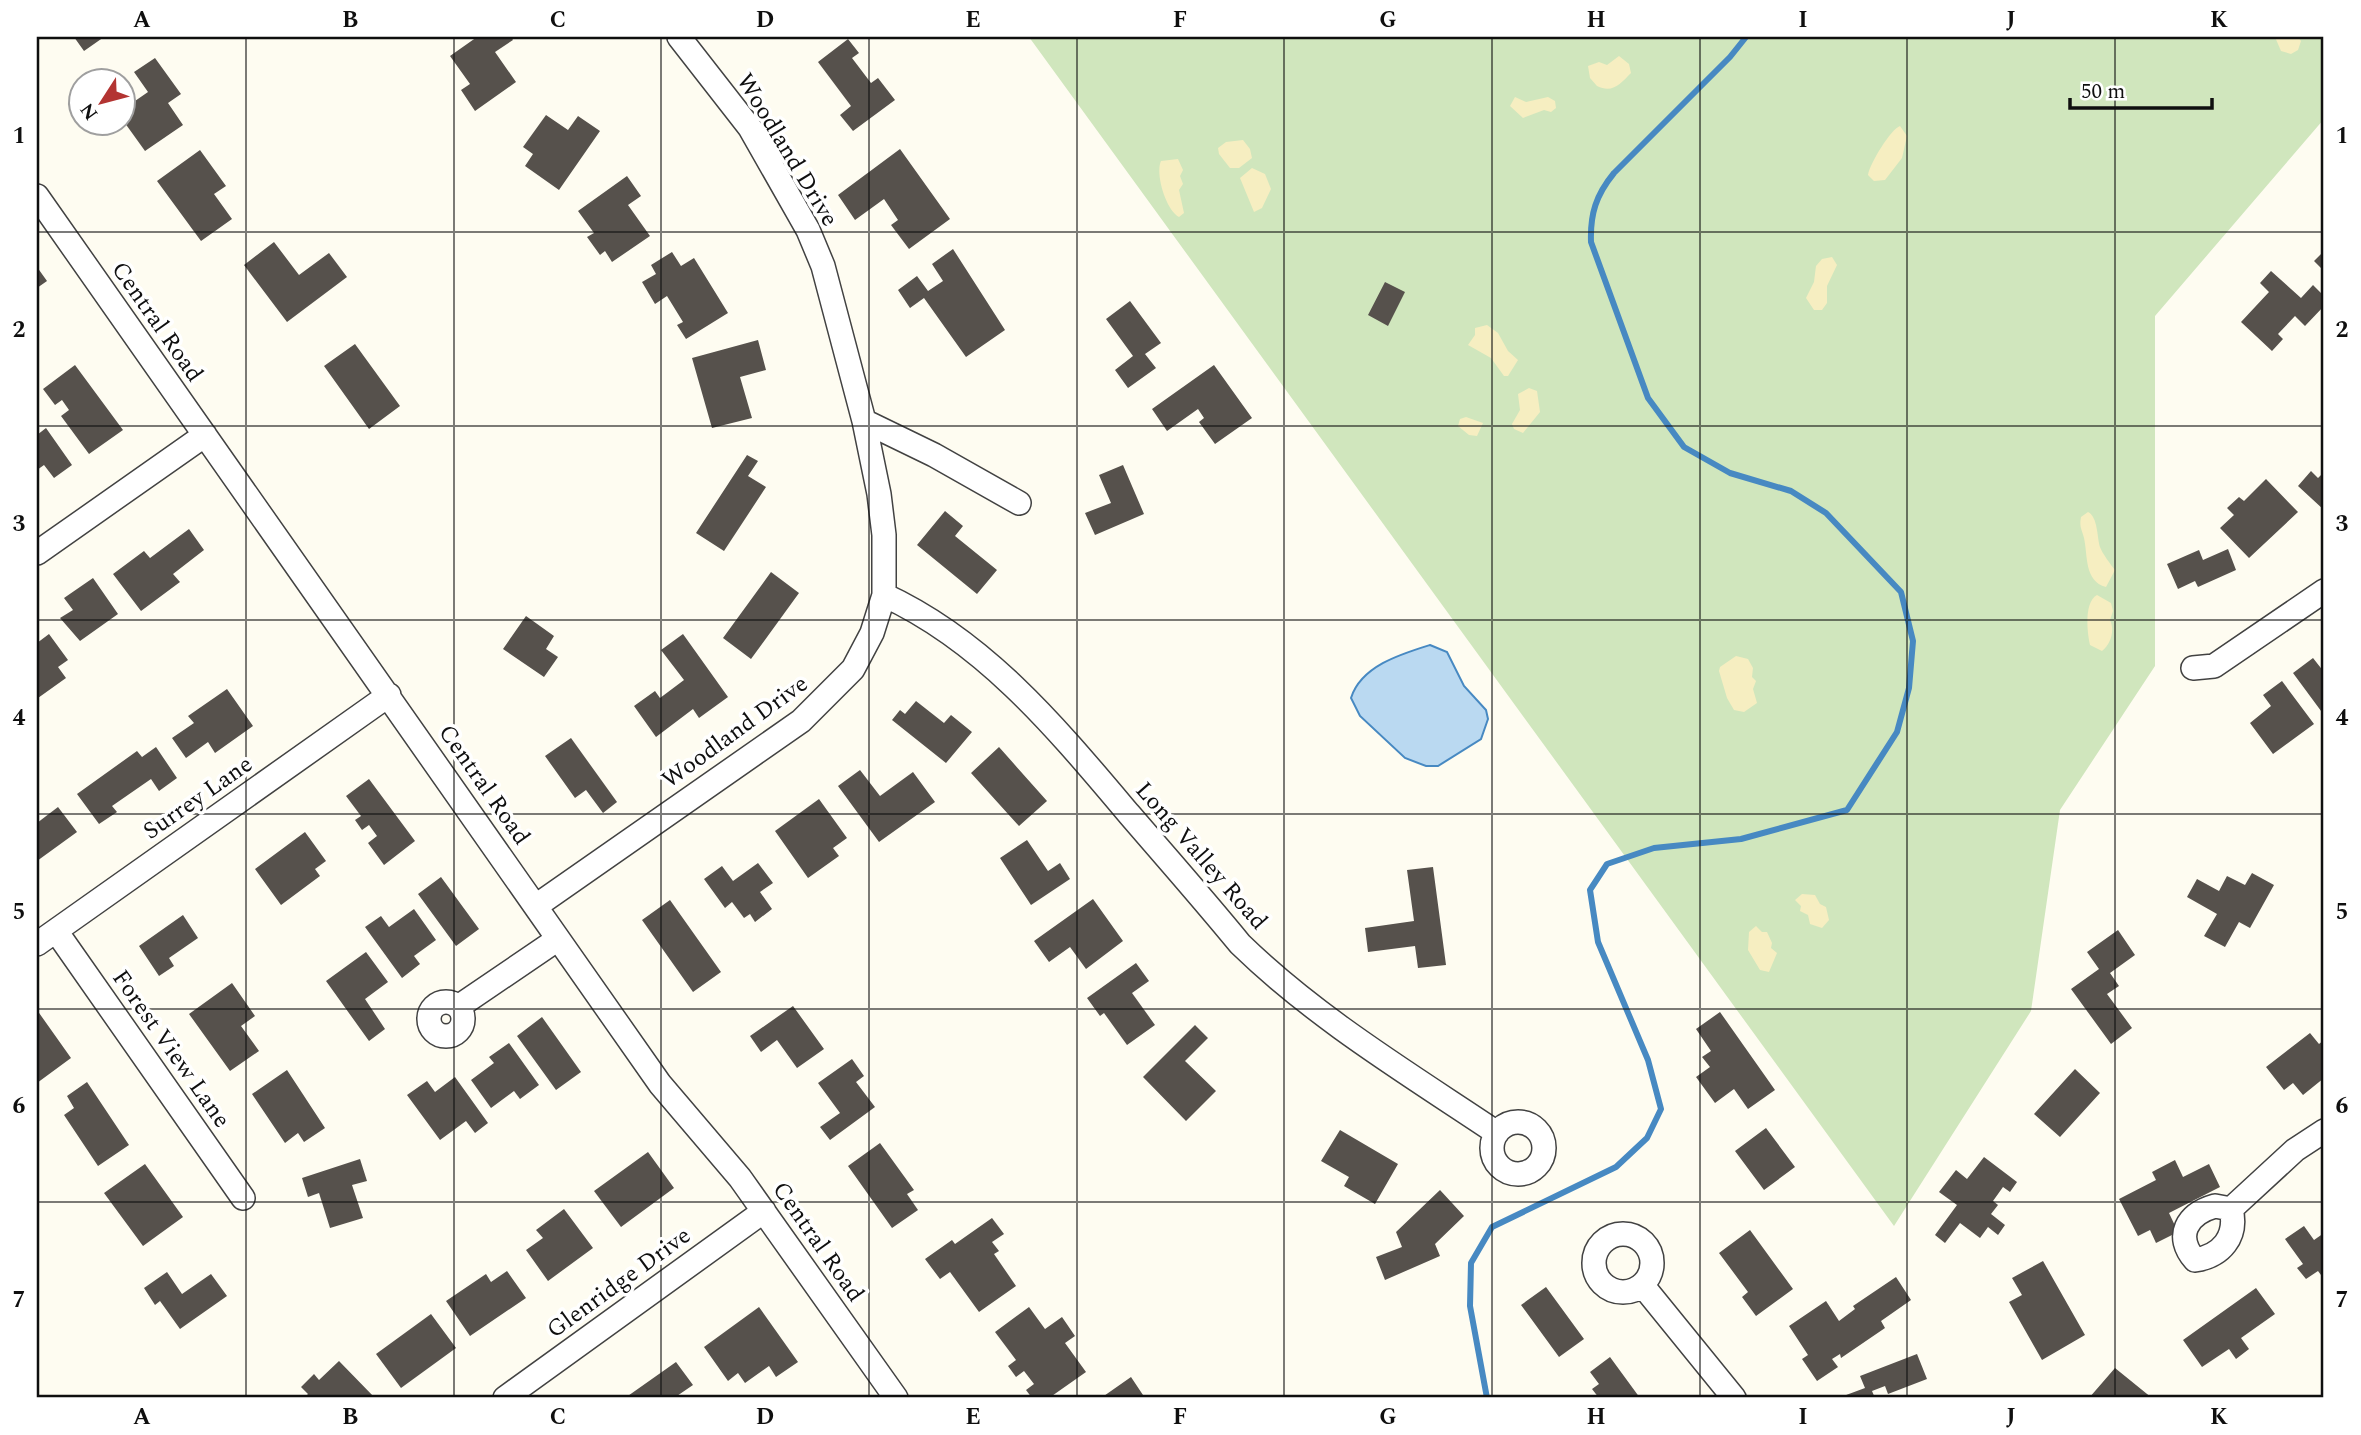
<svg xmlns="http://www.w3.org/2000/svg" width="2361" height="1435" font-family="Spectral,serif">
  <rect width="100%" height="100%" fill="#fefcf1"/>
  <path fill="#d0e6bd" d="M1029,37H2324V119L2155,316V666L2060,810L2031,1011L1894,1226Z"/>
  <path fill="#f6eec1" d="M2275,37H2298L2301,41L2298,50L2291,54L2281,51Z
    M1619,56L1629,64L1631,73C1621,83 1613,94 1597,86L1590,78L1588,66L1599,62L1607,65Z
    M1515,97L1526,102L1548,97L1555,101L1556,108L1551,112L1544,110L1523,118L1510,106Z
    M1900,126L1907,136L1902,158L1885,180L1874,181L1868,175C1870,163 1891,129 1900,126Z
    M1243,140L1250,149L1252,158L1239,168H1230L1219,154L1218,148L1226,142Z
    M1178,159L1183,170L1180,176L1183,184L1179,190L1184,213L1179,217C1166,210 1155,174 1161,161Z
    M1252,168L1265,174L1271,189L1262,208L1254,212L1240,178Z
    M1832,257L1837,265L1827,286V303L1822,310H1814L1806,298L1814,282L1816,266L1822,259Z
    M1487,325L1498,333L1508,351L1518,360L1508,376H1504L1491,358L1468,345L1475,335V328Z
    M1529,388L1537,391L1540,412L1523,433L1514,429L1512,424L1520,410L1518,394Z
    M1466,417L1483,423L1477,436L1469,435L1458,426L1460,419Z
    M2088,512C2098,517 2097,537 2100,547C2102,553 2111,565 2115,570L2106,587C2084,581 2088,556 2084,538C2082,530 2079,527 2081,517Z
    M2097,595L2111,603L2113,611L2110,620C2115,630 2111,644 2102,651L2090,645C2087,632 2084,602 2097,595Z
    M1736,656L1748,659L1753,668L1752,677L1756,681L1753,689L1757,703L1744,712L1734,710L1727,698L1719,671L1720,667Z
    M1802,894L1815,895L1820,904L1826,907L1829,920L1822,928L1810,924L1808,915L1800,911L1801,906L1795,900Z
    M1756,926L1762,932H1767L1772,943L1771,948L1777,953L1769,972L1760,970L1748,950L1749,932Z"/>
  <path fill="#bad9f1" stroke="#4789c2" stroke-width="2" d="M1430,645L1447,652L1464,686L1486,710L1488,719L1481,739L1438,766H1426L1405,758L1360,716L1351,698C1361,666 1401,654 1430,645Z"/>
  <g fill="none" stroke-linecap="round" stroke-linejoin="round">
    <path stroke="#4789c2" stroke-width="6" d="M1487,1398L1470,1306L1471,1263L1492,1227L1616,1167L1647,1138L1661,1109L1648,1060L1598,942L1590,890L1607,864L1654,848L1741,839L1847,810L1897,732L1909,688L1913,641L1901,592L1826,513L1791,491L1730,473L1684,447L1648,398L1591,242C1590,214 1596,195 1614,173L1730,57L1746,37"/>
  </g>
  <path fill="#56514c" d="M74,37H104L84,51Z
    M477,37H511L513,40L495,52L516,82L475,111L461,90L470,84L450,56Z
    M848,39L859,53L852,58L871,83L878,78L895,100L853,131L840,115L851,106L818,62Z
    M155,58L181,94L168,103L183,125L145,151L122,119V110L148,92L134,72Z
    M546,115L568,130L578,116L600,131L559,190L525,166L533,154L523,147Z
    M900,149L950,219L909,249L891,225L898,220L884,199L855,220L838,195Z
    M200,150L226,186L214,194L232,219L201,241L157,181Z
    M627,176L641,196L628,205L650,236L612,262L605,251L600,255L587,237L594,233L578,211Z
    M274,242L299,275L329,253L347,277L287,322L244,265Z
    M953,249L1005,330L966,357L924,298L910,308L898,290L917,276L928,291L943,281L932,264Z
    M2324,251V271L2314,261Z
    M672,252L681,266L694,258L728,313L686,339L677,325L683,322L667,296L655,304L642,282L656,274L651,265Z
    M37,267L47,281L37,288Z
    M2271,271L2301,298L2313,285L2324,296V306L2305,326L2295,316L2278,334L2283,339L2272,351L2241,322L2269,292L2260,283Z
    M1385,282L1405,292L1388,326L1368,315Z
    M1130,301L1161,343L1145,354L1156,368L1128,388L1115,370L1133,356L1106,319Z
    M758,340L766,370L740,377L752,418L712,428L692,358Z
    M355,344L400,406L369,429L324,366Z
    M75,365L123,430L89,454L61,416L69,410L62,400L55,405L43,389Z
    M1214,365L1252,418L1215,444L1199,422L1204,418L1198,409L1167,431L1152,409Z
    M46,428L72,465L54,478L44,465L37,470V435Z
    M747,455L758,461L748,476L766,487L724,551L696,533Z
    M1123,465L1144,514L1095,535L1085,513L1111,503L1099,475Z
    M2311,471L2318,478L2324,472V510L2298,486Z
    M2266,479L2298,512L2249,558L2220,528L2234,515L2227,508L2239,497L2244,501Z
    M945,511L963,526L955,536L997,570L977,594L917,545Z
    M189,529L204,550L173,574L180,582L141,611L113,574L144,551L150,558Z
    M2228,549L2236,570L2198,587L2195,581L2178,589L2167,564L2199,550L2203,560Z
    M771,572L799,593L751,659L723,638Z
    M93,578L118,614L80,641L60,618L73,610L64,598Z
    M526,616L554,636L546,649L558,657L544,677L503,649Z
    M49,634L68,660L58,667L66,678L38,698L37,643Z
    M683,634L728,697L699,718L693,709L656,737L634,706L655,691L660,698L684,680L661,650Z
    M2313,658L2324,672V715L2293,673Z
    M2282,681L2314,724L2273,754L2250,723L2271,706L2263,695Z
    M227,689L253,726L215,753L208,742L186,758L172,738L194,723L188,716Z
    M916,701L944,723L951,715L972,732L946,763L892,720L900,710L905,714Z
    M571,738L617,802L603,813L586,790L575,798L545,756Z
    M156,747L177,778L159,791L151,779L112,806L117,812L99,824L77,794L137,751L142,757Z
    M999,747L1047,801L1019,826L971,773Z
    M860,770L880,796L913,772L935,802L879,842L838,786Z
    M369,779L415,841L384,865L368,843L377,836L369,825L362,830L355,820L361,816L346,796Z
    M819,799L847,838L833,848L839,856L808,878L775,831Z
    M58,807L77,832L37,861V823Z
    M305,832L326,861L315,869L320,876L281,905L255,869Z
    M1027,840L1048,871L1060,863L1070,879L1031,905L1000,858Z
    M758,863L773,883L760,892L772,909L755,922L750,914L744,918L732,902L725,908L704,879L722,866L733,881Z
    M1433,867L1446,965L1418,968L1415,946L1368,952L1365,928L1414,921L1407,870Z
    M2252,873L2274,885L2250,928L2239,922L2225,947L2204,936L2217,914L2187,897L2197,879L2219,891L2227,876L2245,885Z
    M441,877L479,929L456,946L418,894Z
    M1093,899L1123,941L1086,969L1070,947L1049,962L1034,941Z
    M670,900L721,972L693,992L642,920Z
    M414,909L436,940L414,956L420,964L402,978L365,927L381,916L389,927Z
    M183,915L198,938L169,958L174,966L159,976L139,946Z
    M2118,930L2135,955L2110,973L2119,986L2107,994L2132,1028L2111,1044L2071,989L2099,969L2087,952Z
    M366,952L388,982L365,999L385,1029L369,1041L326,981Z
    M1136,963L1149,981L1132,993L1155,1025L1127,1045L1104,1013L1100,1016L1087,998Z
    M232,983L255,1016L241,1026L259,1051L230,1071L189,1014Z
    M793,1006L824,1049L797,1068L777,1040L761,1052L750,1036Z
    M37,1010L71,1058L37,1083Z
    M1720,1012L1775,1090L1748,1109L1734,1089L1715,1103L1696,1077L1710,1067L1702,1057L1711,1051L1696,1029Z
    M542,1017L581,1072L556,1090L517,1036Z
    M1195,1025L1208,1038L1185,1061L1216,1091L1186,1121L1143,1077Z
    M2310,1033L2319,1044L2324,1040V1078L2303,1095L2293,1083L2284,1090L2266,1067Z
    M509,1043L539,1085L520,1099L514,1091L491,1108L471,1080L494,1063L489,1057Z
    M852,1059L864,1076L856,1082L875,1107L830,1140L820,1127L840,1113L818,1083Z
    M2075,1069L2100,1093L2060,1137L2034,1114Z
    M287,1070L325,1128L304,1142L298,1133L285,1143L252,1094Z
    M455,1077L488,1123L475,1133L466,1121L440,1140L407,1095L427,1081L435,1092Z
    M87,1082L129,1145L98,1166L64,1115L74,1108L67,1096Z
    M1766,1128L1795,1167L1764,1190L1735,1151Z
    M1340,1130L1398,1164L1375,1204L1344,1186L1349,1177L1321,1161Z
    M880,1143L914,1190L907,1194L918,1210L892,1228L848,1166Z
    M648,1152L674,1188L621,1227L594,1191Z
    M1984,1157L2017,1182L2010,1192L2003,1187L1993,1201L1998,1205L1991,1214L2005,1225L1998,1235L1988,1227L1980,1238L1960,1223L1945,1243L1935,1235L1957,1205L1939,1192L1956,1170L1967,1179Z
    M360,1159L367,1181L352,1185L363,1218L330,1228L319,1193L308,1197L302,1178Z
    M2175,1160L2183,1177L2209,1164L2220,1187L2169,1213L2178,1232L2156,1243L2150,1230L2138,1236L2119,1199L2156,1180L2152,1172Z
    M145,1164L183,1217L143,1246L104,1193Z
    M1440,1190L1464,1216L1435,1244L1440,1256L1385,1280L1376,1257L1402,1247L1396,1232Z
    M564,1209L593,1248L548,1281L526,1250L543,1238L536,1230Z
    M992,1218L1004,1234L992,1242L999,1251L994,1254L1016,1286L979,1312L950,1272L940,1279L925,1259L952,1240L955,1244Z
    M2304,1226L2314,1240L2324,1233V1279L2318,1271L2306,1279L2297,1268L2303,1264L2285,1239Z
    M1750,1230L1793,1289L1756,1316L1742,1297L1748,1292L1719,1253Z
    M2043,1261L2085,1335L2042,1360L2009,1302L2022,1295L2012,1278Z
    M507,1271L526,1298L470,1336L446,1301L486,1274L491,1282Z
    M167,1272L182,1294L211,1274L227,1296L180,1329L160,1301L155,1305L144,1288Z
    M1896,1277L1911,1300L1881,1321L1885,1328L1841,1358L1840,1354L1832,1359L1838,1367L1817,1381L1802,1359L1808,1355L1789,1326L1826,1301L1839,1321L1855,1309L1853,1306Z
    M1546,1287L1584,1339L1559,1357L1521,1305Z
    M2256,1288L2275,1314L2241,1338L2249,1349L2236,1359L2229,1349L2202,1367L2183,1340Z
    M759,1307L798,1362L776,1377L769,1366L745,1383L738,1373L728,1381L704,1347Z
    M1029,1307L1045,1329L1062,1317L1075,1336L1065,1343L1086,1372L1049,1398H1032L1026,1390L1034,1384L1024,1371L1016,1377L1008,1366L1016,1360L995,1332Z
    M431,1314L456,1348L401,1388L376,1354Z
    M1917,1354L1927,1379L1888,1394L1885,1386L1872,1391L1875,1398H1838L1865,1388L1860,1376Z
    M1610,1357L1640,1398H1599L1592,1389L1599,1384L1590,1372Z
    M339,1361L375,1398H304L308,1394L301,1387L314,1374L319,1380Z
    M676,1362L693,1385L674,1398H625Z
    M2115,1368L2152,1398H2089Z
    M1131,1377L1143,1395L1138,1398H1101Z"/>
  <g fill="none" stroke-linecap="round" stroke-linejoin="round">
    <g stroke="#424242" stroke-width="26">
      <path id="street" d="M37,196L660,1084L740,1178L896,1398
        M864,421L934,455L1019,503
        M37,553L205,435
        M884,595C986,642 1058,730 1129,814C1166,857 1204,900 1240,944C1316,1018 1409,1074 1497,1133
        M2193,668L2214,666L2324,591
        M536,906L801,721L853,669L872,633L884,595V535L879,494L864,421L823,266L808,230L750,128L679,37
        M56,931L243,1198
        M37,944L389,695
        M429 1019a17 17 0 1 1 34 0a17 17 0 1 1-34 0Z
        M458,1007L558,939
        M1492 1148a26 26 0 1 1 52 0a26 26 0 1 1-52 0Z
        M2215,1206L2231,1209C2238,1237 2221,1256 2195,1260C2174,1236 2187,1214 2215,1206Z
        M2231,1209L2295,1150L2324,1131
        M1594 1263a29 29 0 1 1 58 0a29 29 0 1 1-58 0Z
        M1643,1286L1734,1398
        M505,1398L764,1211"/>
    </g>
    <use href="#street" stroke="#fff" stroke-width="23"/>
  </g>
  <path fill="none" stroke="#0f0f0f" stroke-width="2" stroke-opacity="0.55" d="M246,37V1398M454,37V1398M661,37V1398M869,37V1398M1077,37V1398M1284,37V1398M1492,37V1398M1700,37V1398M1907,37V1398M2115,37V1398M37,232H2324M37,426H2324M37,620H2324M37,814H2324M37,1009H2324M37,1202H2324"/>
  <g text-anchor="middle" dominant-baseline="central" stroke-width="7" stroke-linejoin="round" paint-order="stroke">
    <g font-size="24" fill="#0f0f0f" stroke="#fff">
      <text transform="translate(787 150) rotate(59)">Woodland Drive</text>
      <text transform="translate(157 322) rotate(55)">Central Road</text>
      <text transform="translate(735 732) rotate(-36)">Woodland Drive</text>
      <text transform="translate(484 785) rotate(55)">Central Road</text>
      <text transform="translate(198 798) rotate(-35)">Surrey Lane</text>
      <text transform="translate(1201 856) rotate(49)">Long Valley Road</text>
      <text transform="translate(171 1049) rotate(55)">Forest View Lane</text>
      <text transform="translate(818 1242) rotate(55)">Central Road</text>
      <text transform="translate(619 1283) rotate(-36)">Glenridge Drive</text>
    </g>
  </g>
  <rect width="2361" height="1435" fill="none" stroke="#ffffff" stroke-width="77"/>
  <g transform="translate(102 102) rotate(234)"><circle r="33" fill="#ffffff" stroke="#9f9f9f" stroke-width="2"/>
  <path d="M0-5L12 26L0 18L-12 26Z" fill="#b33432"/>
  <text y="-10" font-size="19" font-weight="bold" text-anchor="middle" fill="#0f0f0f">N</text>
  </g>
  <path d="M2070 98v10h142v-10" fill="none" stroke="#0f0f0f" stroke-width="3.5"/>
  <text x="2081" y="98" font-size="21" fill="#0f0f0f" stroke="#ffffff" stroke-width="5" paint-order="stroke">50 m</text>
  <rect x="38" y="38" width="2284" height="1358" fill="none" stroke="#0f0f0f" stroke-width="2.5"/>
  <g font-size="23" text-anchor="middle" font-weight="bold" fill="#0f0f0f">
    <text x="142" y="27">A</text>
    <text x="350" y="27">B</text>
    <text x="558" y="27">C</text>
    <text x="765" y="27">D</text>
    <text x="973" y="27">E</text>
    <text x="1180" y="27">F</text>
    <text x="1388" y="27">G</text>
    <text x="1596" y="27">H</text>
    <text x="1803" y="27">I</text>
    <text x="2011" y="27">J</text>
    <text x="2219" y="27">K</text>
    <text x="19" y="143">1</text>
    <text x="2342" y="143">1</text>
    <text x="19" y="337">2</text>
    <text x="2342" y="337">2</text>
    <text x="19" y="531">3</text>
    <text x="2342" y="531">3</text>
    <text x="19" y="725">4</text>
    <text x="2342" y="725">4</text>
    <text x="19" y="919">5</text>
    <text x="2342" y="919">5</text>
    <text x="19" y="1113">6</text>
    <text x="2342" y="1113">6</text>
    <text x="19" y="1307">7</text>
    <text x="2342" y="1307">7</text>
    <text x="142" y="1424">A</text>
    <text x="350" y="1424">B</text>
    <text x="558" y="1424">C</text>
    <text x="765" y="1424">D</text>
    <text x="973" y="1424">E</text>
    <text x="1180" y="1424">F</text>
    <text x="1388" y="1424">G</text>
    <text x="1596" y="1424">H</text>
    <text x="1803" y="1424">I</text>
    <text x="2011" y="1424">J</text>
    <text x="2219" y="1424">K</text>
  </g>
</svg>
